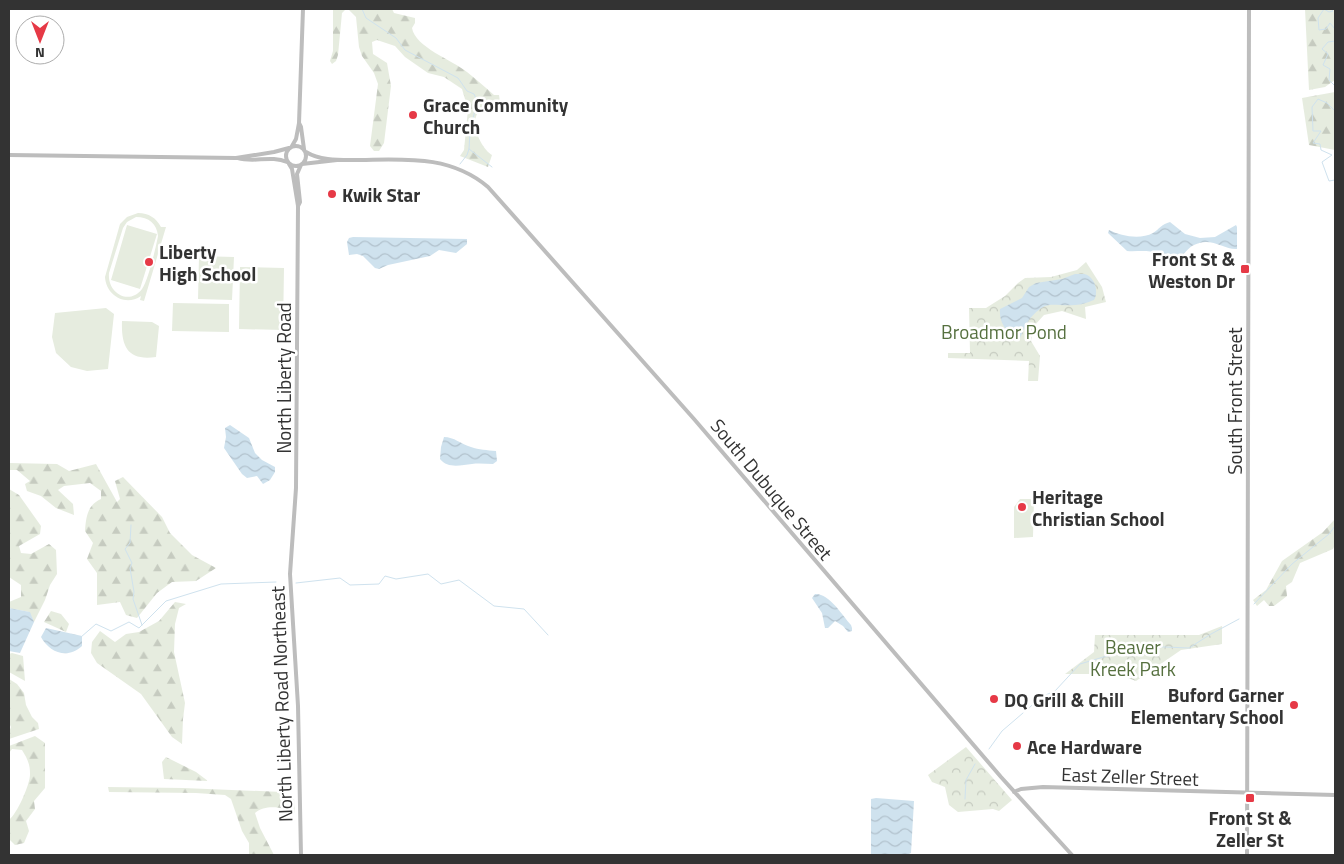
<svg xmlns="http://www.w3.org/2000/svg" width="1344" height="864" font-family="'Titillium Web',sans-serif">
  <defs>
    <pattern id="forest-firs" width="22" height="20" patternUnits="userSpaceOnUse" patternTransform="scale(1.25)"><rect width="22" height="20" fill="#e6ecdf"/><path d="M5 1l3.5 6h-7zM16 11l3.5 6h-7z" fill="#c6cbc0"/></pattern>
    <pattern id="park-crowns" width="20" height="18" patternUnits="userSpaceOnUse" patternTransform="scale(1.25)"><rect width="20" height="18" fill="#e6ecdf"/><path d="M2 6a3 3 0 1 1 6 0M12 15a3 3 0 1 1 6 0" fill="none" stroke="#c6cbc0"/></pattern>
    <pattern id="water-waves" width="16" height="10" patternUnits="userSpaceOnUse" patternTransform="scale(1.25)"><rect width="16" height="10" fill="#cfe2ee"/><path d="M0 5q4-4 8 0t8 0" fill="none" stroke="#b2c2cd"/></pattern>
  </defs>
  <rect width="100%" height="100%" fill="#fff"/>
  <path fill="#e6ecdf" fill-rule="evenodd" d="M138,213C149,213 156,218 161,227H166L144,301L140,300L141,296C125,307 106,295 105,277L120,224L127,217ZM136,217C149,217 157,224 158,236C156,247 148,281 142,289C129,306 107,293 109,273L123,228L127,222Z
    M127,225L157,234L140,289L111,280Z
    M199,256L234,257L232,300L198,299Z
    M240,267L284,268L283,330L239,329Z
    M173,303L229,304V332L172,331Z
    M106,308L114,314L108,369L87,371L71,367L56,353L52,337L55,313Z
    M122,321L152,322L159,326L156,357C128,361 121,347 122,321Z
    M1020,499H1034L1033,537L1014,538V507Z"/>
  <path fill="url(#forest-firs)" d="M333,9H392L394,13L415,18V23L412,28C415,47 452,60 467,72C476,79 485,87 494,95H499L501,109C494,110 486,107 481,110C467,119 481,149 492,155L488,167L460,156L464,150L468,109L462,89L444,77L428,73L405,57L395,46L377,40L372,42L373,54L387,63L391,86L384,143L379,151H374L370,146L378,84L374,73L362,56L359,47L356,17L348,9L345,10L342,13L338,55L336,61L332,64L330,61L333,51Z
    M1305,9H1335V80L1325,87L1309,90Z
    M1335,92V150L1309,145L1302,98Z
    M9,463L57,464L69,471L96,464L117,502L120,499L115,481L123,477L162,517L170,533L192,555L216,568L196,581L172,582L157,593L137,618L126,615L120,602L97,605V573L87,559L93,543L85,531C86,518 87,505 101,499V491L90,483L64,486L58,490L73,504L74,515L56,508L41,496L27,491L25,484L30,481L17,470H9Z
    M9,489L19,495L41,526L40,534L19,546L21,553L31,554L49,544L56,550L57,574L50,585L45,600L34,622L29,612L9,608V602L21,597V585L9,577Z
    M1335,519V545L1333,549L1300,563L1292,582L1286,586L1287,596L1274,606H1269L1264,600L1257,606L1253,600L1266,590L1282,561L1323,532Z
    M175,602L186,604L179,608L175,624L174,652L185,703L183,719L182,744L172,737L141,694L97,663L91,653L92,642L100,631L115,642L126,634L139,632L159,621Z
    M51,611L61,614L69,624L66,632L44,622Z
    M12,653L23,656L25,681L9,672V654Z
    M9,679L17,684L24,693L26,705L32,717L38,723L39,729L9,739V732L11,727L9,723Z
    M35,736L45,743V788L34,801L35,809L26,821L29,831L24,843L15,845L9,839V820C17,814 31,783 30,773C30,764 27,758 22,750L12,749L9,753V746Z
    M166,757L196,772L208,781L164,779L162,762Z
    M108,787L183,788L283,792L294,798L295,813C283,807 266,804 255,813L260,828L274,855H249V843L242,831L231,799L225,795L196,793L109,792Z"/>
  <path fill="url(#park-crowns)" d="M1086,262L1102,287L1106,302L1085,307L1086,319L1062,311L1044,315L1034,326L1031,341L1040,356L1038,381H1028L1029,361L948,358V353H970L969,308H986L1005,296L1018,283L1025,278L1051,277L1077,270Z
    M1222,626V644L1181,650L1136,681L1117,674H1065L1094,652L1095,635H1199Z
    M966,747L1012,800L999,811L993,809L958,812L949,805L945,787L932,782L928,775Z"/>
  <path fill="url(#water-waves)" d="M1170,222L1185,234L1200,238L1215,237L1236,225L1237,227V249C1228,250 1217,242 1206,242C1185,244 1189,254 1176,259C1169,263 1164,257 1158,254C1148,249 1137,252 1127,251L1108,233L1109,230C1121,236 1140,240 1153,233C1159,229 1162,224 1170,222Z
    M353,237L467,239V244L456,253L439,250L430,256L388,265L379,269L375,268L363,256L357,254L349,255L347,242L349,238Z
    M1075,274C1077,274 1083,274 1084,274C1095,276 1099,292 1094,300C1088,302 1082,305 1075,305C1052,307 1047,298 1029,320C1025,325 1023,332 1020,338C1006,334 999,323 1000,309L1022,298L1029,287L1036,283L1062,279Z
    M230,425L249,438L255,453L262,460L275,467V472L270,480L263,484L257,476L247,478L242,474L224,448L226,437L225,428Z
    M444,437C454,437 461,444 471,447C479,450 487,450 496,451L497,461L493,464C486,464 479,463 472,464C461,465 448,469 440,459L441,447Z
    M815,594C829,593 842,615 851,625L852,628V631L848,632L843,626L835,621L828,628H825L822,613L812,598Z
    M9,608L30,612L34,622L20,653L9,651Z
    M46,628L82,636V646C67,660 49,652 41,637Z
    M876,798L914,801L911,853L907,855L871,854V799Z"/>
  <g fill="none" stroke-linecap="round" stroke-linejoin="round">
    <path stroke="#cfe2ee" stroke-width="1" d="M362,9L366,18L396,38L405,50L458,78L467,91L474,94L477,101L470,132L469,149L467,155L460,164
      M1331,9L1333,11L1329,12L1324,9L1318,18L1319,30L1326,29L1330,23L1335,29
      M1335,41L1328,42L1322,49L1328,54L1323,65L1330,69L1329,80L1335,86
      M477,101L502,107
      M1335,111L1327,103L1318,99L1312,107L1313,131H1321L1313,143L1320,144L1321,150L1332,155L1322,162L1329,181L1335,180
      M469,149L492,167
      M131,525L130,543L125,549L132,563L130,568L134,592L133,599L142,625
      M296,583L340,578L350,585L379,584L385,576L396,579L428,574L441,584L459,580L494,606L524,609L548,635
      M1254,604L1292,564L1329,534L1335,526
      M81,637L96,624L111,631L129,622L139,628L166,601L221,584L276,582
      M1029,708L1041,697L1055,691L1080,664L1140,646L1189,648L1211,634L1239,619
      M989,749L1002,731L1023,713
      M965,799L966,780L975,764"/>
    <path stroke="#bdbdbd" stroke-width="4" d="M299,123L301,127L304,149
      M286 156a10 10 0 1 1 20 0a10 10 0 1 1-20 0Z
      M292,146L296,139L299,123L303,9
      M306,152C319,160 336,160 351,160C400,160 448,153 488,187L694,419L1001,777L1072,855
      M9,155L236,158L274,152L289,148
      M238,158C254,163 271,155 287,162
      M289,164L292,169L298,206L296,488L290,574L298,706L301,855
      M302,164L337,160
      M298,206L300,202L297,174L301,165
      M1014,792L1021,789L1043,787L1335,795
      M1247,855L1249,9"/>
  </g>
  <g fill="#e63946" stroke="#fff" stroke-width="2">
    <circle cx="413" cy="115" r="5"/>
    <circle cx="332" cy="194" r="5"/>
    <circle cx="149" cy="262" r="5"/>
    <rect x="1240" y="264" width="10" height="10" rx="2.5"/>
    <circle cx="1022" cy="507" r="5"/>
    <circle cx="994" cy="699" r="5"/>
    <circle cx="1294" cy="705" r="5"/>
    <circle cx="1017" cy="746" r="5"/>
    <rect x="1245" y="793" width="10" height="10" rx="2.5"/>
  </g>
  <g text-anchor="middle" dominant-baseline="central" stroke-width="5" stroke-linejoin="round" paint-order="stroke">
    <g font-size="19" font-weight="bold" fill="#333" stroke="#fff" text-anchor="start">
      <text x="423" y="104">Grace Community<tspan x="423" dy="22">Church</tspan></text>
      <text x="342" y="194">Kwik Star</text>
      <text x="159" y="251">Liberty<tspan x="159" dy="22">High School</tspan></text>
      <text x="1235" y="258" text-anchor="end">Front St &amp;<tspan x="1235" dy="22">Weston Dr</tspan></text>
      <text x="1032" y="496">Heritage<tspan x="1032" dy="22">Christian School</tspan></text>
      <text x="1284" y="694" text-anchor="end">Buford Garner<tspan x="1284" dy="22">Elementary School</tspan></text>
      <text x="1004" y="699">DQ Grill &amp; Chill</text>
      <text x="1027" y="746">Ace Hardware</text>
      <text x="1250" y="817" text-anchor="middle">Front St &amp;<tspan x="1250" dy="22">Zeller St</tspan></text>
    </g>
    <g font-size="19" fill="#56703f" stroke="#fff">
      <text x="1004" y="331">Broadmor Pond</text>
      <text x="1133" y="646">Beaver<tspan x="1133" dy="22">Kreek Park</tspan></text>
    </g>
    <g font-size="19" fill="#333" stroke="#fff">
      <text transform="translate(283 378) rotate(-90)">North Liberty Road</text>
      <text transform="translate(1234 401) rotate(-90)">South Front Street</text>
      <text transform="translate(772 489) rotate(50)">South Dubuque Street</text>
      <text transform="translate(281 704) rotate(-92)">North Liberty Road Northeast</text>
      <text transform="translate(1130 776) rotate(2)">East Zeller Street</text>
    </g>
  </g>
  <rect width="1344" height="864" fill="none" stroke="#333333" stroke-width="20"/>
  <g transform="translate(40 40) rotate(180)"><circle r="24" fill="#ffffff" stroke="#adadad"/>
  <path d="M0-4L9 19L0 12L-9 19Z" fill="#e63946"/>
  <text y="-8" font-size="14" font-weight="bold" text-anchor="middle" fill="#333333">N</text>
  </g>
</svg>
